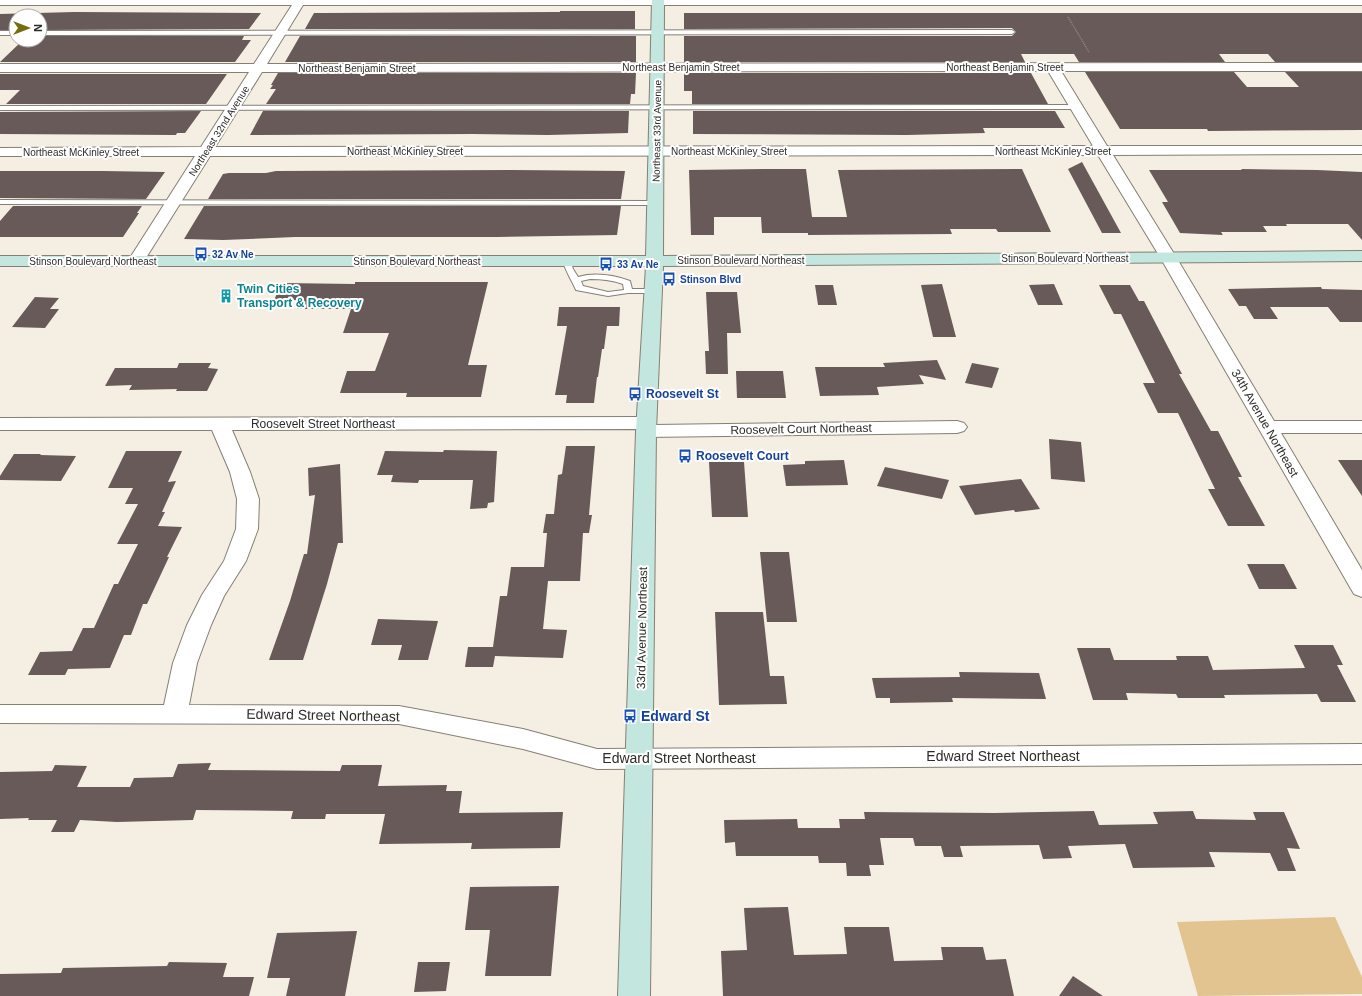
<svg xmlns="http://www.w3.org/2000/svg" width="1362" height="996" font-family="Arial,sans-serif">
  <rect width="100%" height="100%" fill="#f5eee3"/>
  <path fill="#e1c48f" d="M1335,917L1362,977V994L1198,996L1177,922Z"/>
  <path fill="#675a58" d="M560,11H635V29H305L314,13H321L557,12H560Z
    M74,12L261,13L249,29L40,30V16H16V30H0V14Z
    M684,13H1362V62H1275L1268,54H1219L1225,62H1079L1074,54H1021L1025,62H684V36H1012L1016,32L1012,28L684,29Z
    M40,36H244L242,40H251L235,62H0L23,40H40Z
    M300,36H636V62H285Z
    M1085,72H1234L1247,87H1299L1285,72H1362V130L1208,131L1207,129H1120Z
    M278,73H636L635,94H631L630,104H266L276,89H270L273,85H271Z
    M684,73H1031L1048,104H692V91H684Z
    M0,74H227L206,104H6L20,90H0Z
    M201,111L185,133H177L176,135L0,134V112Z
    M263,111H629L628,133L548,135L473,134L250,135Z
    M693,111H1055L1065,128H983L985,133L907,135L693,134Z
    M1082,162L1121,233H1102L1068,169Z
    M765,169H806L812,217H847L838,170L1022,169L1051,232H998L996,229H950L952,234L808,235V233H762L761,217H714V235H691L689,170Z
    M1241,169L1317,170L1362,172V240L1348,224H1286L1287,226H1263L1267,232H1221L1223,235L1180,233L1162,202H1168L1149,170H1242Z
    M513,170L625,171L621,199H208L223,174L229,173H266L276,171Z
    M0,171H103L165,172L146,199L0,198Z
    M13,206H142L137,213H139L123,237H0V221Z
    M204,206H621L617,235L497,237H295L223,240L184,239Z
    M355,282H488L468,365H487L481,397H406L407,393H340L347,371H375L389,333H343L351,309H297L301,300H274L282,283L355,284Z
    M942,284L956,337H933L921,285Z
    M1054,284L1063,305H1038L1029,285Z
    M815,285H833L837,305H818Z
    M1099,285H1130L1139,301H1144L1182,374H1179L1211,431H1218L1242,477H1238L1265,526H1228L1208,489H1215L1178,413H1158L1143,383H1155L1121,314H1114Z
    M1321,287L1322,289L1362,290V322H1340L1328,307H1270L1278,319H1254L1246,306H1239L1228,289Z
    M706,292H737L741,333H727L728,374H706L705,351H709Z
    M35,297L59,298L50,309H59L45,328L12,327Z
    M559,307H620L619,326H607L604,349H602L598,377H597L594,403H566L567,395H555L567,326H557Z
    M937,360L946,380L919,375L924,384L877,387L879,395L820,396L815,367H885L883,363Z
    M179,363H211L208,368L218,369L207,391H176L177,389L129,390L132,385L105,386L115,368H177Z
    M972,363L999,368L992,388L965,383Z
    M736,371H783L786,398H737Z
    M1049,439L1081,442L1085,482L1051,479Z
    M566,446H595L589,515H592L589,533H583L580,581H548L543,629L567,630L563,658L495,656L493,667H465L468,647H493L500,596H507L511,567H544L547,533H543L546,514H554L558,475L562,474Z
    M444,450L497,451L494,502L488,503L487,508L470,509L473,480H419L418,483L391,482L393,475H377L385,451L443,452Z
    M126,451H182L168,482L176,481L162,512H165L158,526L182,527L167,557H169L147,604H143L131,635H124L110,668L68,669L65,675H28L40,652L72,651L83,628H94L114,584H118L138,544H117L138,504H125L133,488H108Z
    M14,454H41L40,455L76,456L61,481L0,480V476Z
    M844,460L848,485L786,486L783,465L805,464V461Z
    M1338,460H1362V496Z
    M709,462H744L748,517H712Z
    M340,464L343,543H338L327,584L303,660H269L290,601L304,554H307L315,495L309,496L308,468Z
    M885,467L949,480L942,499L877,486Z
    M1021,479L1040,509L1015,512L1014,510L975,515L959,486Z
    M760,552H789L797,622H767Z
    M1247,564H1284L1297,589H1259Z
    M715,612H763L770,676H784L787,704L719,705Z
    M378,619L438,621L428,660H398L402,645H371Z
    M1294,645H1333L1343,665H1337L1356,702H1321L1317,694L1224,695L1225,698H1178L1176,694L1126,693L1128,700H1093L1077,648H1110L1114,660H1177L1176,656H1208L1213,670L1305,668Z
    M959,672L1039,673L1046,699L952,698L953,702L890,703V698H876L872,678L960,677Z
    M211,763L208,770L340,771L342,765H382L378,786L447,785L446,791H462L459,813L563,812L560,848L471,849L472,843L379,844L385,814H326L325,819H291L293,811L196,810L193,820L117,822L80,820L74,832H51L57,820H28L29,818L0,819V772L52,771L55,765L87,766L77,787H130L134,778L173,777L178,764Z
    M1094,811L1099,825L1158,824L1153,812L1193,811L1196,819L1256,820L1253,812H1284L1300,849L1287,848L1296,871H1278L1270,853L1209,852L1215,867L1133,868L1125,844L1068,846L1072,858L1043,859L1039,845L960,846L963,857H944L941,846H915L913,838H880L884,865H869L871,876H847L846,863H819L818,856H736L735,842L725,843L724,820L797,819L798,828H840L839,819H865L864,812L995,813Z
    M559,886L551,976H485L490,930H465L470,887Z
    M788,907L794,955L847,954L844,927H889L894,961L943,960L941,947H983L986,960L1006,959L1014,996H723L721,951L747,950L744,908Z
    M357,931L345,996H286L290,978H267L277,933Z
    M169,962L227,963L223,977H254L249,996H0V974L61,973L63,968L167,966Z
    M418,962H450L446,991L414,992Z
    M1073,976L1103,996H1059Z"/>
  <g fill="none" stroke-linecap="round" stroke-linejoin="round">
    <g stroke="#857f74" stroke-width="2">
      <path id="lane" d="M0,31H16V35H0Z
        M40,31L1012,30L1015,32L1012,34L40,35Z
        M0,106L1077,105L1080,107L1077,109L0,110Z
        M0,200L656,201L660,203L656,205L0,204Z
        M564,259H570L573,269L578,277C596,272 613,275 630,281L632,289H653L657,291L653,293H628L608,296L576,290C572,281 565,270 563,261ZM590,279C601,279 612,280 623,284L624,290L608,292L583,286L581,281Z"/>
    </g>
    <g stroke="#857f74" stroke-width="2">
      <path id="street" d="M0,0H1362V5H303L267,64L1362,63V71H1061L1107,146H1362V154L1113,155L1176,257L1274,421H1362V433H1281L1362,570V597L1354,594L1351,589L1160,257L1098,155L210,156L144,261L142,264L136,266L130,264L128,261L195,156H0V148L201,147L249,72H0V64H254L292,5H0ZM1048,71L1093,146L215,147L262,72Z
        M646,417L653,419L656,423L654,425L957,421L964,423L967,427L964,431L957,433L646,437L639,435L636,431L638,429L232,430L250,472L259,499L258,529L246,561L224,596L211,625L197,663L189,705L399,706L523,729L597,749L1362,744V764L597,769L523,749L399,724L0,723V705H164L173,663L187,625L202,595L224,561L236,529L237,499L230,472L212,430H0V418Z"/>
    </g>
    <g stroke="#857f74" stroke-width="2">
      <path id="secondary" d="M652,0H664L663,256L1362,251V261L663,266L656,431L650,996H618L636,431L646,266H0V256H646Z"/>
    </g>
    <path stroke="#8f8a83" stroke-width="1.5" stroke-dasharray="1 1" stroke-linecap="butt" d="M1068,17L1089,52"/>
    <use href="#lane" fill="#fff" fill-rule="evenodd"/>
    <use href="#street" fill="#fff" fill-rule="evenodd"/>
    <use href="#secondary" fill="#c3e7df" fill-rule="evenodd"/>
  </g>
  <defs>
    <g id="bus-bare" transform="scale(1.08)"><path d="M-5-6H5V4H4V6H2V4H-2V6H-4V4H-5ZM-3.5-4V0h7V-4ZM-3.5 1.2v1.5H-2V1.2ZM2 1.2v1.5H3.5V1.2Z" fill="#1a4fb4" stroke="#fff" stroke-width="2.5" paint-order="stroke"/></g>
    <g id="building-bare" transform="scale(1.08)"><path d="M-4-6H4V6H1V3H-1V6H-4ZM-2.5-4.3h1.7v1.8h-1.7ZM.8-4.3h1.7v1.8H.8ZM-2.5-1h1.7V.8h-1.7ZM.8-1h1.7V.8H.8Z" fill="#0f9aa8" stroke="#fff" stroke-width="2.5" paint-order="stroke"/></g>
  </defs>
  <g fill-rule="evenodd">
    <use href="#bus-bare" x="201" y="254"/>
    <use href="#bus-bare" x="606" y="264"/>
    <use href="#bus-bare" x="669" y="279"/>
    <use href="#building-bare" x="226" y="296"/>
    <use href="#bus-bare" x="635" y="394"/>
    <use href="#bus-bare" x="685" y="456"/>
    <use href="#bus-bare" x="630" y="716"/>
  </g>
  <g text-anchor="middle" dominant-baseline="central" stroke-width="4" stroke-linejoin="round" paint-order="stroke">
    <g font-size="10" fill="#2e2c28" stroke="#fff">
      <text x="681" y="67">Northeast Benjamin Street</text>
      <text x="1005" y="67">Northeast Benjamin Street</text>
      <text x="357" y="68">Northeast Benjamin Street</text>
      <text transform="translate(219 131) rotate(-58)">Northeast 32nd Avenue</text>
      <text transform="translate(657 131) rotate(-89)">Northeast 33rd Avenue</text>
      <text x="405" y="151">Northeast McKinley Street</text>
      <text x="729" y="151">Northeast McKinley Street</text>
      <text x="1053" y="151">Northeast McKinley Street</text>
      <text x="81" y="152">Northeast McKinley Street</text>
      <text x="1065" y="258">Stinson Boulevard Northeast</text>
      <text x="741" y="260">Stinson Boulevard Northeast</text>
      <text x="93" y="261">Stinson Boulevard Northeast</text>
      <text x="417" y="261">Stinson Boulevard Northeast</text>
    </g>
    <g font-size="10" font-weight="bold" fill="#164399" stroke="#fff" text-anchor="start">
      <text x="212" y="254">32 Av Ne</text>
      <text x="617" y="264">33 Av Ne</text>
      <text x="680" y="279">Stinson Blvd</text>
    </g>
    <g font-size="12" font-weight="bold" fill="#0d838f" stroke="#fff" text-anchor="start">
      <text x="237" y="289">Twin Cities<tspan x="237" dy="14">Transport &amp; Recovery</tspan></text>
    </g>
    <g font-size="12" font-weight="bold" fill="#164399" stroke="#fff" text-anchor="start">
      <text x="646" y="394">Roosevelt St</text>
      <text x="696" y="456">Roosevelt Court</text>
    </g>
    <g font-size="12" fill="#2e2c28" stroke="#fff">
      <text transform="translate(1265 423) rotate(60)">34th Avenue Northeast</text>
      <text x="323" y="424">Roosevelt Street Northeast</text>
      <text transform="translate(801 429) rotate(-1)">Roosevelt Court Northeast</text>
      <text transform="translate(642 628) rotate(-89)">33rd Avenue Northeast</text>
    </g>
    <g font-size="14" fill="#2e2c28" stroke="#fff">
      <text transform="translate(323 715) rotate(1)">Edward Street Northeast</text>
      <text x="1003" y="756">Edward Street Northeast</text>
      <text x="679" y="758">Edward Street Northeast</text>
    </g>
    <g font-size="14" font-weight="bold" fill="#164399" stroke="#fff" text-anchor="start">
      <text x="641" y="716">Edward St</text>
    </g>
  </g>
  <g transform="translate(28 28) rotate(90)"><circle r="19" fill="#ffffff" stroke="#ababa9"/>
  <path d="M0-3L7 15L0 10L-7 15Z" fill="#736e0e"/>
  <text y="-6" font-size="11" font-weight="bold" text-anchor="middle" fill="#2e2c28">N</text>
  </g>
</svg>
